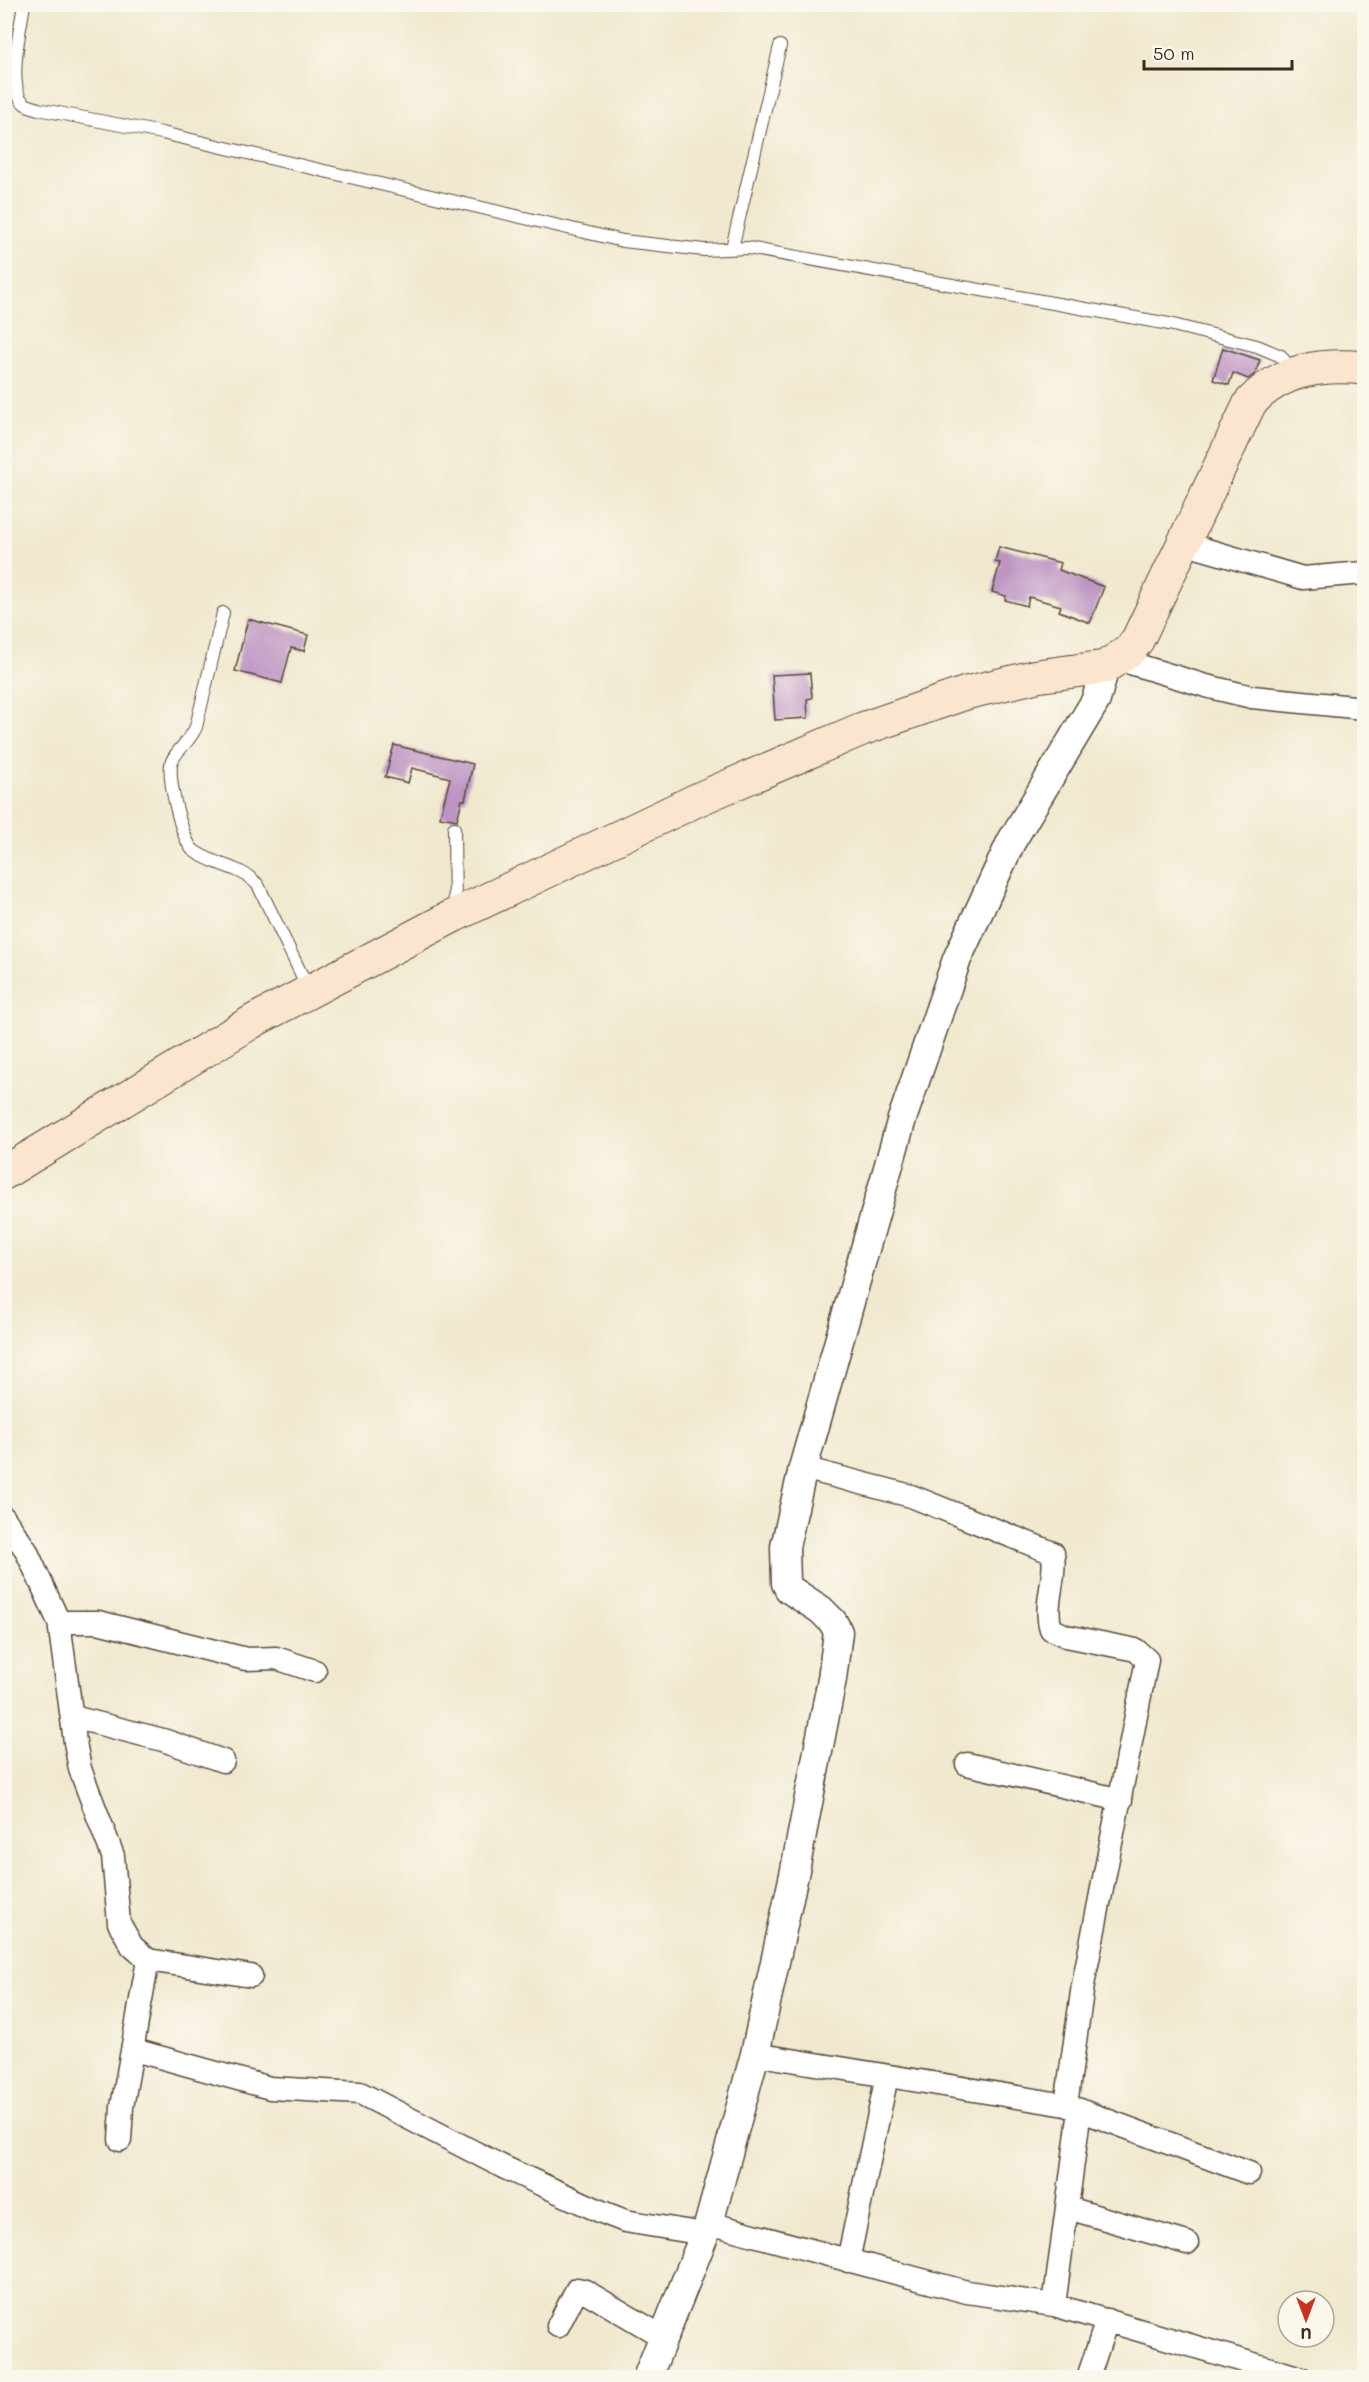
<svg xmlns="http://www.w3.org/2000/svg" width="1369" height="2382" font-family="Mali,sans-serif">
  <rect width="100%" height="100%" fill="#fbf7ec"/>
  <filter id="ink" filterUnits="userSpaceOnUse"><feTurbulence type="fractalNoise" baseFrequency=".0167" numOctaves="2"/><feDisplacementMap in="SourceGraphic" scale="12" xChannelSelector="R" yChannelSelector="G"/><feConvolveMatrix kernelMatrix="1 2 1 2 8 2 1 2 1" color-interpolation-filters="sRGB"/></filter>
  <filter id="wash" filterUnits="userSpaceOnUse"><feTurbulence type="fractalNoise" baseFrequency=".008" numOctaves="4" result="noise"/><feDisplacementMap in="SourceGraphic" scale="24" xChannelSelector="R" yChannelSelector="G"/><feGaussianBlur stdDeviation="1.35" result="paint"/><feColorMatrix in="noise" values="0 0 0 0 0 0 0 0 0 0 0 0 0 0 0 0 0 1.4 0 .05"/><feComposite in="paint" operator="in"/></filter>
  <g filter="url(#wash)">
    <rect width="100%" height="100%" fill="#f0e9cf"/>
    <g id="blocks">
      <path fill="#bd94c3" d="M1223,348L1260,360L1255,374L1248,379L1233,373L1229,385L1213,380Z
        M999,547L1061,563L1059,570L1104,587L1090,623L1059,611L1061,606L1029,597L1027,606L1005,600L1006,596L992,592L1000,563L995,562Z
        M248,619L308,635L304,651L291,648L282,683L235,671Z
        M810,673L812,698L807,699L808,718L775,720L772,675Z
        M394,745L473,764L465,800H462L457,820L440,817L450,778L412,768L408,783L385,777Z"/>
    </g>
  </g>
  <g filter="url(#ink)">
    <use href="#blocks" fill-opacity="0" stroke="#564739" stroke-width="1.5"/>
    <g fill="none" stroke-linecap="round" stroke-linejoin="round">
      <g stroke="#564739" stroke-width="14">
        <path id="service" d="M24,4C21,27 6,87 24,103C27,106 34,107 38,109L162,133L623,241L704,250L748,248L1169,324L1257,346L1281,356L1293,373
          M732,248L780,46
          M223,613L196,727C189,743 177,749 172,761C166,775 182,840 193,850C213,866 240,865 258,885L309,990
          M454,828L455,911"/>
      </g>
      <g stroke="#564739" stroke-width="25">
        <path id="minor" d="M1183,543L1303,578L1364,573
          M1117,659L1206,686L1252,697L1364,708
          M803,1468L911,1496L1053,1553C1057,1579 1043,1604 1051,1629L1066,1636L1136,1650L1147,1660L1083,1985L1066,2105
          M4,1518L26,1550L59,1622L75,1742L80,1769L113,1856L119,1923L132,1946L148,1960L122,2107L120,2140
          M59,1622H98L246,1659L276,1658L315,1671
          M73,1717L163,1740L223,1761
          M967,1764L1121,1800
          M148,1960L251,1976
          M134,2050L270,2088L360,2093L503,2167L602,2212L625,2221L704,2234
          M755,2054L1066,2105L1249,2173
          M1068,2208L1187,2243
          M709,2223L967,2292L1054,2305L1301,2378
          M848,2261L887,2076
          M1054,2305L1080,2110
          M558,2326L577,2289L585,2291L663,2337
          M1088,2378L1107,2320"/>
      </g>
      <g stroke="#564739" stroke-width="31">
        <path id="tertiary" d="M647,2378L709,2223L755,2054L795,1870L832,1679L838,1632L833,1622L821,1610L789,1589L786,1583L785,1547L803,1468L901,1122L957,959L1011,842L1096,700L1105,667"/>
      </g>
      <g stroke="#564739" stroke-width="35">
        <path id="secondary" d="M4,1173L255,1020L455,915L701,798L862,729L966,693L1037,676L1105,667L1129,651L1138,639L1250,403C1281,369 1321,364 1364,368"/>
      </g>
      <use href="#service" stroke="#fff" stroke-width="12"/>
      <use href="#minor" stroke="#fff" stroke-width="22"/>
      <use href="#tertiary" stroke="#fff" stroke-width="28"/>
      <use href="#secondary" stroke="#fce5cf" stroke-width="33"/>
    </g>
  </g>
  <rect width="1369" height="2382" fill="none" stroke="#fbf7ec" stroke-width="24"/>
  <g transform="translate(1306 2319) rotate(180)"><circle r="28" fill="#fbf7ec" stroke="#aea59a" stroke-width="1.5"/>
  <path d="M0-4.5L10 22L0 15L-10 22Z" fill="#c8321e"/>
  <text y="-9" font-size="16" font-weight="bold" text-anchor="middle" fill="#3b2a1e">U</text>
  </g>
  <path d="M1144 60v9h148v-9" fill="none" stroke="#3b2a1e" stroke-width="3"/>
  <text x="1153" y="60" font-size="18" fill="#3b2a1e" stroke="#fbf7ec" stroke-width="4.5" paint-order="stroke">50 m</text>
</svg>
